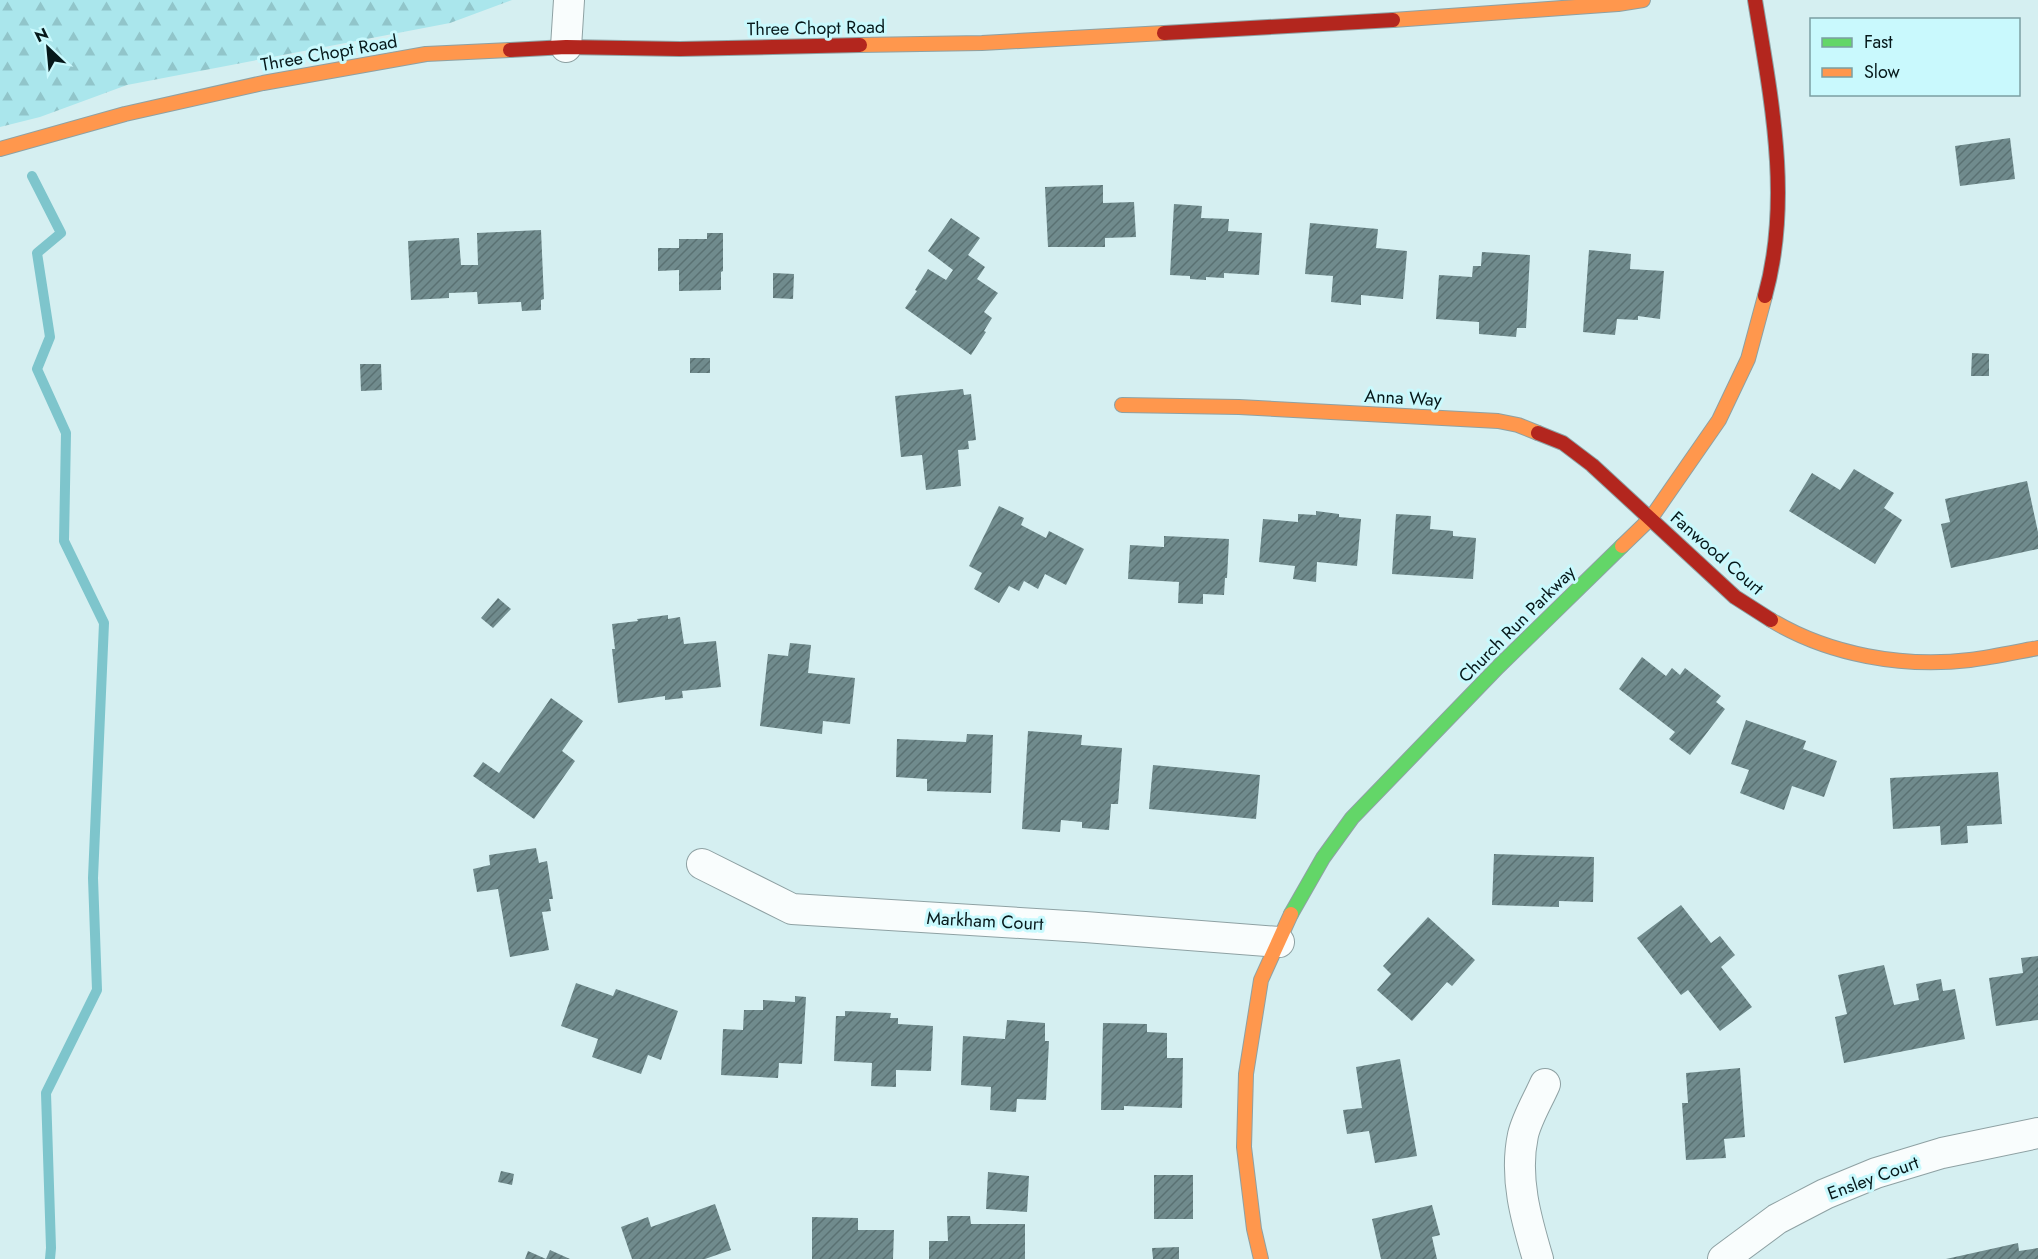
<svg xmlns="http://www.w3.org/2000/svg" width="2038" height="1259" viewBox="0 0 2038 1259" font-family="Jost,sans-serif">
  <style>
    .forest { fill: url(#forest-firs) }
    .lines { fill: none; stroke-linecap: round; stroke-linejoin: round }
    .stream { stroke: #7ec5cc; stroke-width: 10 }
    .building { fill: url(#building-hatch) }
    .street-casing { stroke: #8ea1a3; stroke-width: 32 }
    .fast-casing { stroke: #8ea1a3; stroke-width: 16 }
    .slow-casing { stroke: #8ea1a3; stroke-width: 16 }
    .jam-casing { stroke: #8ea1a3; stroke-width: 16 }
    .street { stroke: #f9fdfd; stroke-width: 30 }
    .fast { stroke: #63d668; stroke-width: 14 }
    .slow { stroke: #ff974d; stroke-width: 14 }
    .jam { stroke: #b3261e; stroke-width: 14 }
    .labels { text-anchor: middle; stroke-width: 6; stroke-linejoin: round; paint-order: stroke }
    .street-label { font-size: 18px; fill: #06181a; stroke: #c9f9fd }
  </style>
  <defs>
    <pattern id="forest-firs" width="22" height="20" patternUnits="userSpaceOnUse" patternTransform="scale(1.5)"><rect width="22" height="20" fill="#aae6ec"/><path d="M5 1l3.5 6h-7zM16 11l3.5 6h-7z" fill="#91c5ca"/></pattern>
    <pattern id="building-hatch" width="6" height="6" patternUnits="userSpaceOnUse" patternTransform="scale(1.5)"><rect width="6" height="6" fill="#708b8d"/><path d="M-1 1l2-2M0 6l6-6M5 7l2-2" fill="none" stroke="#5a7172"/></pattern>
  </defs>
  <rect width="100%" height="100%" fill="#d5eff1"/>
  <polygon class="forest" points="0,0 512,0 450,23 127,85 40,117 0,127"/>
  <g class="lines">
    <polyline class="stream" points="32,176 61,233 37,253 50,337 37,369 66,433 64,541 104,623 93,878 97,990 46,1093 51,1248 50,1259"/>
  </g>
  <g class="building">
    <polygon points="2010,138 2015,179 1960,186 1955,146"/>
    <polygon points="1103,185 1103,203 1134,202 1136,237 1105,238 1105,247 1048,247 1045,187"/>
    <polygon points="1174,204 1202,206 1201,218 1229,219 1228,231 1262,233 1259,275 1224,273 1224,278 1206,277 1206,280 1190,279 1190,276 1170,275"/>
    <polygon points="951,218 980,238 968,255 985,267 977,279 998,293 984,312 992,318 984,331 986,332 971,355 905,308 917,291 915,290 928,269 946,280 953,270 928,251"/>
    <polygon points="1310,223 1378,229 1376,248 1407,251 1403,299 1361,295 1361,305 1331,302 1333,276 1305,274"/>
    <polygon points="541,230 544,299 541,300 541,310 522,311 521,302 478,304 477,292 449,293 449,298 411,300 408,241 459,238 461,265 478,265 477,233"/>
    <polygon points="707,233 723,233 723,271 721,272 721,290 679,291 679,270 658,271 658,248 679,248 679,239 707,239"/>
    <polygon points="1589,250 1631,254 1630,269 1664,271 1660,319 1638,316 1638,320 1617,319 1615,335 1583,332"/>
    <polygon points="1482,252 1530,255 1526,328 1517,328 1516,337 1479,334 1479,322 1436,319 1439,275 1472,277 1473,266 1481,266"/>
    <polygon points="773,273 794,274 793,299 773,298"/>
    <polygon points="1972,353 1989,354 1989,376 1971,376"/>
    <rect x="690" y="358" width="20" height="15"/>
    <polygon points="360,364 381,364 382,390 361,391"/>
    <polygon points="963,389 964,395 971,394 976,440 968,441 969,449 958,450 961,486 926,490 922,455 901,457 895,396"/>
    <polygon points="1854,469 1894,493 1884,508 1902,520 1875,564 1789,511 1812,473 1840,490"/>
    <polygon points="2027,481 2038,532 2038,549 1951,568 1941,524 1950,522 1945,499"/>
    <polygon points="999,506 1024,518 1021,525 1046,538 1049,531 1084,549 1066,585 1045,574 1038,589 1024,581 1019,591 1009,586 999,603 974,589 982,573 969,566"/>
    <polygon points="1316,511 1339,514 1339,517 1361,519 1357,566 1317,562 1316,582 1293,579 1295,566 1259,562 1263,519 1298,522 1298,514 1316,515"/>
    <polygon points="1396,514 1431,516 1430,529 1453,531 1453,536 1476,538 1473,579 1392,574"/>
    <polygon points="1164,536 1229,539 1227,578 1225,578 1224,595 1203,594 1203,604 1178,603 1179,582 1128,579 1130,545 1164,547"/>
    <polygon points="498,598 511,609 493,628 481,618"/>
    <polygon points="668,615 668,619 680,617 684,644 716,641 721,687 682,691 683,698 665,700 665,696 618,703 612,649 615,649 612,624 638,621 637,619"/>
    <polygon points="790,643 811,645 808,673 855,678 850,724 823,721 822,734 760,726 768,654 788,656"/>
    <polygon points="1642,657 1666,676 1672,668 1680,675 1685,668 1721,696 1716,702 1725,709 1690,755 1669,739 1675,732 1619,689"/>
    <polygon points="551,698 583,721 562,751 575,761 534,819 473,776 483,762 499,773"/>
    <polygon points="1746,720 1806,741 1803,749 1837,761 1824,797 1792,786 1784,810 1740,793 1749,770 1731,764"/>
    <polygon points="1028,731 1082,735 1081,745 1122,748 1118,804 1111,804 1109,830 1082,828 1082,822 1061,820 1060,832 1022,829"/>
    <polygon points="967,734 993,735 991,793 927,791 927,779 896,777 897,739 966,742"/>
    <polygon points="1153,765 1260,775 1256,819 1149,809"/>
    <polygon points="1998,772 2002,824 1967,826 1968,843 1941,845 1940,826 1893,829 1890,778"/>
    <polygon points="536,848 539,863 547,861 553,899 549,899 551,911 542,912 549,950 510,957 498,889 477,892 473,869 490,865 489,855"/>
    <polygon points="1494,854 1594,857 1593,902 1559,901 1559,907 1492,905"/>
    <polygon points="1681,905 1711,943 1720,936 1735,955 1721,967 1752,1007 1720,1031 1688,990 1681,995 1637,938"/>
    <polygon points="1428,917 1475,960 1452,986 1447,982 1412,1021 1377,990 1391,974 1383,966"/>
    <polygon points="2038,956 2038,1020 1996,1026 1989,978 2023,973 2021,958"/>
    <polygon points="1884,965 1894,1005 1919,1000 1916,984 1941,979 1943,991 1955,989 1965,1039 1844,1063 1835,1017 1847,1014 1838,975"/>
    <polygon points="576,983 613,996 616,989 678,1011 661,1060 648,1055 641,1074 592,1057 598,1039 561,1026"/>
    <polygon points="795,996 806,997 802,1064 779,1063 778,1078 721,1075 723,1029 743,1030 744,1010 763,1010 763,1000 795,1002"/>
    <polygon points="845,1011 891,1013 890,1018 898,1018 898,1024 933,1026 931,1071 896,1070 896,1087 871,1086 872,1063 834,1061 836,1016 845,1016"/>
    <polygon points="1007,1020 1045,1023 1045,1041 1049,1041 1046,1100 1017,1099 1016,1112 990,1110 991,1087 961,1085 963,1036 1005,1039"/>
    <polygon points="1103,1023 1147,1024 1147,1032 1167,1033 1167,1058 1183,1058 1182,1108 1124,1106 1124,1110 1101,1110"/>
    <polygon points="1400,1059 1417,1156 1375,1163 1369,1131 1347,1134 1343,1110 1362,1108 1356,1067"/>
    <polygon points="1740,1068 1745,1137 1724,1139 1726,1158 1686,1160 1682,1103 1688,1103 1686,1073"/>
    <polygon points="501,1171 514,1174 512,1185 498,1182"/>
    <polygon points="988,1172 1029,1176 1027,1212 986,1209"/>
    <rect x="1154" y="1175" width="39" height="44"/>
    <polygon points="715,1204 731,1250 705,1259 632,1259 621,1227 648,1217 651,1227"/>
    <polygon points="1432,1205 1440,1235 1432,1237 1437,1259 1381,1259 1372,1219"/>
    <polygon points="947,1216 970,1216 971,1224 1025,1224 1025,1259 929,1259 929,1241 948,1241"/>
    <polygon points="812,1217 858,1218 858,1230 894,1230 893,1259 812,1259"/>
    <polygon points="2018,1243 2019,1251 2038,1248 2038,1259 1946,1259"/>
    <polygon points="1179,1247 1179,1259 1153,1259 1152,1248"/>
    <polygon points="550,1250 570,1259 525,1259 528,1251 546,1259"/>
  </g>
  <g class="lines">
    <defs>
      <g id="street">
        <polyline points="566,47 569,0"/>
        <polyline points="702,864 792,909 1085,927 1279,942"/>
        <path d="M1538 1259C1526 1219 1514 1177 1523 1135 1527 1118 1538 1100 1545 1084"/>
        <polyline points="1723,1259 1777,1219 1825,1194 1876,1173 1942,1153 2038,1133"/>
      </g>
      <polyline id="fast" points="1291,914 1323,858 1352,818 1498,667 1622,546"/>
      <g id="slow">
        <polyline points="1393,20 1618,4 1643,0"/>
        <polyline points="860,45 982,43 1164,33"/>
        <polyline points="0,149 125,114 263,83 426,54 510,50"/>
        <polyline points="1122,405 1239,407 1498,421 1518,425 1538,433"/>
        <polyline points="1622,546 1651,518 1719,420 1748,359 1765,296"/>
        <path d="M1771 620C1829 655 1903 668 1970 660 1993 657 2016 652 2038 648"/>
        <polyline points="1261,1259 1254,1229 1244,1147 1246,1074 1261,980 1291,914"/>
      </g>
      <g id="jam">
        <path d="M1755 0C1771 98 1792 199 1765 296"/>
        <polyline points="1164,33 1393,20"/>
        <polyline points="510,50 566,47 680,49 860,45"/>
        <polyline points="1538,433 1563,443 1592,465 1735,597 1771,620"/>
      </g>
    </defs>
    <use href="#street" class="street-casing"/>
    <use href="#fast" class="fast-casing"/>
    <use href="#slow" class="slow-casing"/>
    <use href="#jam" class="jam-casing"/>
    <use href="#street" class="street"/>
    <use href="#fast" class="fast"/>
    <use href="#slow" class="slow"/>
    <use href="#jam" class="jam"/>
  </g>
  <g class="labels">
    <g class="street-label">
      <text transform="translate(816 28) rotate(-1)" y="6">Three Chopt Road</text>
      <text transform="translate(329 53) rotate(-10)" y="6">Three Chopt Road</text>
      <text transform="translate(1403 398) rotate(3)" y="6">Anna Way</text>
      <text transform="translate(1717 553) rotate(41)" y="6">Fanwood Court</text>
      <text transform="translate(1517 624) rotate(-45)" y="6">Church Run Parkway</text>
      <text transform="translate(985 921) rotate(3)" y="6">Markham Court</text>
      <text transform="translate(1873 1178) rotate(-20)" y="6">Ensley Court</text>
    </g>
  </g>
  <rect x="1810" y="18" width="210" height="78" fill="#c9f9fd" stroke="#7b9fa2" stroke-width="1.5"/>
  <rect x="1822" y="38" width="30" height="9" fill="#63d668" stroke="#7b9fa2" stroke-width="1.5"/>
  <text x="1864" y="48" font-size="18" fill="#06181a">Fast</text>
  <rect x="1822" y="68" width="30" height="9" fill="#ff974d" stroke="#7b9fa2" stroke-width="1.5"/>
  <text x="1864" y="78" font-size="18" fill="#06181a">Slow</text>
  <g transform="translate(48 48) rotate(334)" stroke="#c9f9fd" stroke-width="4.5" paint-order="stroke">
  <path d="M0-4.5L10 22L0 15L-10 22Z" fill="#06181a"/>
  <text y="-9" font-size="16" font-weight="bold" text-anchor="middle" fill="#06181a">N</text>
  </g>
</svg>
